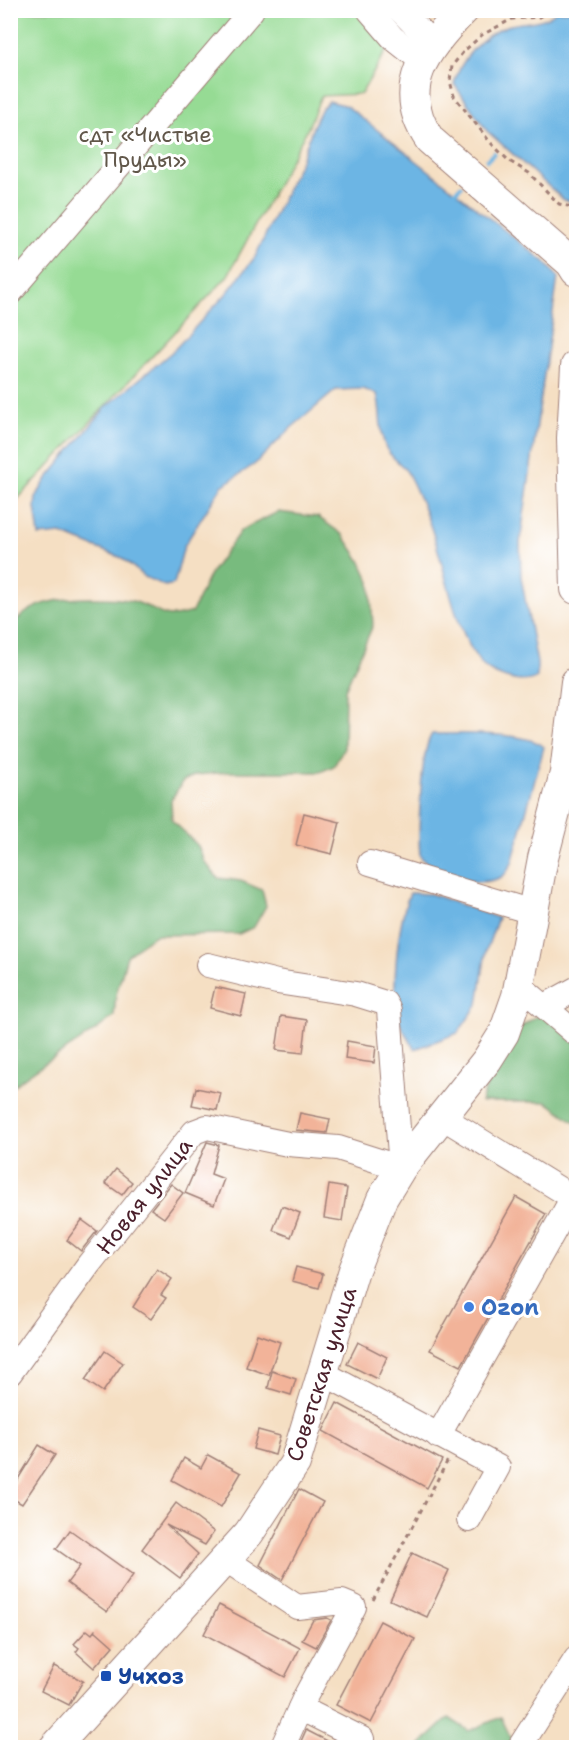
<svg xmlns="http://www.w3.org/2000/svg" width="587" height="1758" viewBox="0 0 587 1758" font-family="'Shantell Sans',sans-serif">
  <style>
    .green { fill: #96db94; stroke: #707d60; stroke-width: 1.5 }
    .forest { fill: #78bb7e; stroke: #616d54; stroke-width: 1.5 }
    .water { fill: #6cb5e4; stroke: #5b6a88; stroke-width: 1.5 }
    .lines { fill: none; stroke-linecap: round; stroke-linejoin: round }
    .stream { stroke: #6cb5e4; stroke-width: 4.5 }
    .building { fill: #f2b399 }
    .minor-casing { stroke: #a07f77; stroke-width: 26 }
    .major-casing { stroke: #a07f77; stroke-width: 32 }
    .path { stroke: #a07f77; stroke-width: 3; stroke-dasharray: 4.5 4.5; stroke-linecap: butt }
    .minor { stroke: #fff; stroke-width: 24 }
    .major { stroke: #fff; stroke-width: 30 }
    .shop-dot { fill: #3f7fe0; stroke: #fff; stroke-width: 2 }
    .transit-dot { fill: #1a4fb4; stroke: #fff; stroke-width: 2 }
    .labels { text-anchor: middle; stroke-width: 6; stroke-linejoin: round; paint-order: stroke }
    .park-label { font-size: 22px; fill: #61574a; stroke: #fff }
    .street-label { font-size: 22px; fill: #4a1f2b; stroke: #fff }
    .shop-label { font-size: 22px; font-weight: bold; fill: #366cbe; stroke: #fff; text-anchor: start }
    .transit-label { font-size: 22px; font-weight: bold; fill: #164399; stroke: #fff; text-anchor: start }
  </style>
  <rect width="100%" height="100%" fill="#fff"/>
  <filter id="ink" filterUnits="userSpaceOnUse"><feTurbulence type="fractalNoise" baseFrequency=".0167" numOctaves="2"/><feDisplacementMap in="SourceGraphic" scale="12" xChannelSelector="R" yChannelSelector="G"/><feConvolveMatrix kernelMatrix="1 2 1 2 8 2 1 2 1" color-interpolation-filters="sRGB"/></filter>
  <filter id="wash" filterUnits="userSpaceOnUse"><feTurbulence type="fractalNoise" baseFrequency=".008" numOctaves="4" result="noise"/><feDisplacementMap in="SourceGraphic" scale="24" xChannelSelector="R" yChannelSelector="G"/><feGaussianBlur stdDeviation="1.35" result="paint"/><feColorMatrix in="noise" values="0 0 0 0 0 0 0 0 0 0 0 0 0 0 0 0 0 1.4 0 .05"/><feComposite in="paint" operator="in"/></filter>
  <g filter="url(#wash)">
    <rect width="100%" height="100%" fill="#f5dfc3"/>
    <polygon class="green" points="11,11 358,11 389,46 361,94 321,96 308,128 227,277 11,506"/>
    <g class="forest">
      <path d="M278 512 318 517 343 535 360 560 370 582 373 625 345 690 344 748 334 766 320 772H229L196 775 183 781 171 800 172 820 198 846 204 861 218 878 241 881 262 890 266 906 254 927 239 934 155 935 142 944 127 956 116 995 114 1016C81 1044 43 1061 11 1088V627C31 600 63 598 94 598 108 598 123 598 136 602 163 611 160 622 192 612L210 574 241 530Z"/>
      <polygon points="545,1011 576,1031 576,1123 547,1102 481,1102 493,1067 517,1029"/>
      <polygon points="501,1717 515,1747 417,1748 449,1718 469,1731"/>
    </g>
    <g class="water">
      <path d="M556 11H576V202L564 200 487 131 454 84C461 58 481 36 507 26 525 20 542 25 556 11Z"/>
      <path d="M329 101 347 106 357 114 545 262 558 277 520 543 521 577 537 663V677C522 687 489 675 479 661 453 627 445 564 429 522 423 506 416 488 407 472 401 463 390 457 386 448 378 431 382 411 377 394L363 389 336 390 291 428 255 464 222 486 184 546 174 584 165 586 145 577 122 558 61 534 39 536 35 507 36 497 46 480 106 407 173 351 227 293 255 257 301 160 314 124 322 108Z"/>
      <path d="M432 734C456 734 528 731 544 747L512 863C508 870 505 877 497 879 474 887 434 876 420 856 418 834 420 750 432 734Z"/>
      <path d="M410 893 431 894 498 918 486 951 478 1004 458 1033 415 1049C410 1041 403 1031 399 1021 390 992 398 921 410 893Z"/>
    </g>
    <g class="lines">
      <g class="stream">
        <polyline points="487,160 494,153"/>
        <polyline points="454,193 461,186"/>
      </g>
    </g>
    <g id="blocks">
      <g class="building">
        <polygon points="304,813 340,822 332,854 296,845"/>
        <polygon points="215,987 246,994 241,1016 210,1008"/>
        <polygon points="281,1016 307,1020 303,1053 276,1050"/>
        <polygon points="347,1041 376,1046 374,1063 345,1059"/>
        <polygon points="196,1088 221,1093 217,1110 192,1105"/>
        <polygon points="300,1113 330,1119 327,1133 296,1130"/>
        <polygon points="207,1142 219,1145 211,1174 224,1179 214,1205 185,1193"/>
        <polygon points="116,1169 132,1182 122,1195 105,1183"/>
        <polygon points="171,1184 183,1193 164,1218 151,1209"/>
        <polygon points="329,1185 347,1188 342,1221 324,1218"/>
        <polygon points="516,1197 546,1214 461,1366 430,1350"/>
        <polygon points="282,1206 300,1213 291,1237 273,1230"/>
        <polygon points="82,1220 97,1231 81,1251 67,1240"/>
        <polygon points="296,1267 323,1274 319,1288 292,1281"/>
        <polygon points="157,1269 172,1279 161,1295 166,1298 151,1319 133,1307"/>
        <polygon points="257,1334 280,1342 269,1375 246,1367"/>
        <polygon points="358,1342 387,1357 377,1379 347,1364"/>
        <polygon points="105,1351 123,1363 103,1392 85,1380"/>
        <polygon points="272,1371 296,1379 291,1395 268,1388"/>
        <polygon points="337,1403 442,1460 427,1488 323,1431"/>
        <polygon points="258,1430 280,1436 275,1455 253,1449"/>
        <polygon points="39,1445 55,1455 22,1504 10,1497 10,1492"/>
        <polygon points="208,1455 241,1473 221,1507 172,1480 184,1458 201,1468"/>
        <polygon points="299,1489 323,1502 282,1580 260,1565"/>
        <polygon points="176,1503 214,1532 205,1545 166,1525 198,1554 180,1578 142,1549"/>
        <polygon points="70,1530 133,1575 107,1612 67,1583 80,1566 56,1549"/>
        <polygon points="412,1553 449,1570 427,1617 390,1600"/>
        <polygon points="219,1605 300,1648 285,1677 204,1634"/>
        <polygon points="327,1618 331,1620 316,1647 302,1640 313,1620"/>
        <polygon points="380,1621 415,1639 371,1723 336,1705"/>
        <polygon points="87,1630 92,1634 95,1630 113,1646 94,1668 76,1652 79,1648 74,1644"/>
        <polygon points="54,1666 83,1681 69,1705 41,1691"/>
        <polygon points="306,1730 341,1748 298,1748"/>
      </g>
    </g>
  </g>
  <g filter="url(#ink)">
    <use href="#blocks" fill-opacity="0" stroke="#a07f77" stroke-width="1.5"/>
    <g class="lines">
      <defs>
        <g id="minor">
          <polyline points="369,10 393,38 422,61"/>
          <polyline points="400,10 433,44"/>
          <polyline points="10,293 252,10"/>
          <polyline points="370,863 532,912"/>
          <polyline points="519,985 576,1034"/>
          <polyline points="545,1006 576,989"/>
          <polyline points="442,1117 572,1197"/>
          <polyline points="10,1373 89,1264 194,1132 207,1127 288,1144 338,1148 401,1168 389,1010 385,1003 356,994 277,982 208,965"/>
          <polyline points="323,1373 498,1467 469,1520"/>
          <polyline points="438,1436 576,1192"/>
          <polyline points="225,1559 297,1607 342,1602 354,1607 305,1697 283,1746"/>
          <polyline points="300,1708 362,1739"/>
          <polyline points="519,1748 576,1659"/>
        </g>
        <g id="major">
          <path d="M464 10C426 48 394 88 430 140L571 263 576 271"/>
          <polyline points="576,366 572,438 576,589"/>
          <polyline points="54,1748 249,1533 295,1463 354,1270 382,1199 401,1168 487,1060 504,1033 517,996 543,858 565,773 576,682"/>
        </g>
      </defs>
      <use href="#minor" class="minor-casing"/>
      <use href="#major" class="major-casing"/>
      <g class="path">
        <polyline points="549,10 539,17 512,19 482,35 464,51 452,66 450,81 454,96 490,142 509,161 529,173 559,204 576,208"/>
        <polyline points="373,1600 448,1460"/>
      </g>
      <use href="#minor" class="minor"/>
      <use href="#major" class="major"/>
    </g>
  </g>
  <circle class="shop-dot" cx="469" cy="1307" r="6"/>
  <rect class="transit-dot" x="100" y="1670" width="12" height="12" rx="3"/>
  <g class="labels">
    <g class="park-label">
      <text x="145" y="142">сдт «Чистые<tspan x="145" dy="25">Пруды»</tspan></text>
    </g>
    <g class="street-label">
      <text transform="translate(144 1196) rotate(-52)" y="8">Новая улица</text>
      <text transform="translate(321 1374) rotate(-72)" y="8">Советская улица</text>
    </g>
    <g class="shop-label">
      <text x="481" y="1315">Ozon</text>
    </g>
    <g class="transit-label">
      <text x="118" y="1684">Учхоз</text>
    </g>
  </g>
  <rect width="587" height="1758" fill="none" stroke="#fff" stroke-width="36"/>
</svg>
